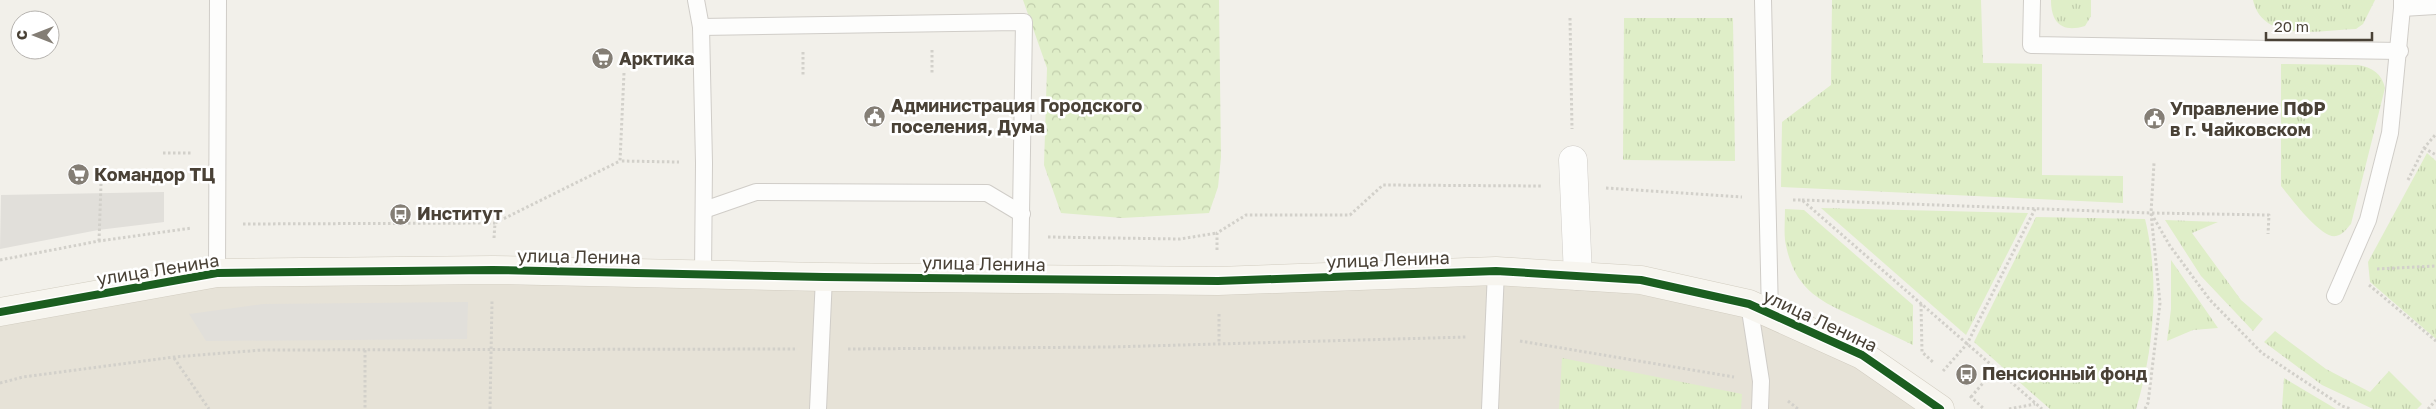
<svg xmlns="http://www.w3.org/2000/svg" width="2436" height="409" viewBox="0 0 2436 409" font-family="'Golos Text',sans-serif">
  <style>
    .residential { fill: #e6e2d7 }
    .grass { fill: url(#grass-tufts) }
    .forest { fill: url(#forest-crowns) }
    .parking { fill: #e1dfda }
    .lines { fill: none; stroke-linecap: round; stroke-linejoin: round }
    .lane-casing { stroke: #d0cdc8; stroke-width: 18 }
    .street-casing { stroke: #d0cdc8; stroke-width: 29 }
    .secondary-casing { stroke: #d2cdc1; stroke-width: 29 }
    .path { stroke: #d2d0ca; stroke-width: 3; stroke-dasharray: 2.5 2.5; stroke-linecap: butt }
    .lane { stroke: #fdfdfc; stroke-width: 16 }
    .street { stroke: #fdfdfc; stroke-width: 28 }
    .secondary { stroke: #f7f5ef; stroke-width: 28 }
    .cycleway-casing { stroke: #fff; stroke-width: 11 }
    .cycleway { stroke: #1b5e20; stroke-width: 8 }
    .labels { text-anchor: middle; stroke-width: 5; stroke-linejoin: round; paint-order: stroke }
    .poi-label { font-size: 18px; font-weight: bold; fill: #494136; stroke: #fff; text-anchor: start }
    .street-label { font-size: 18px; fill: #494136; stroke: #fff }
  </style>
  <defs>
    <pattern id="grass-tufts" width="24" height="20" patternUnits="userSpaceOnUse" patternTransform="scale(1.25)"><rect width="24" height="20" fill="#dfeec8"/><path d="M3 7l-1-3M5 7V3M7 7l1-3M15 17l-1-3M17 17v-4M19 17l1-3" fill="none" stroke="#c1cdac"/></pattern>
    <pattern id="forest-crowns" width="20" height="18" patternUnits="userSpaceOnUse" patternTransform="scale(1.25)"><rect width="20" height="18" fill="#dfeec8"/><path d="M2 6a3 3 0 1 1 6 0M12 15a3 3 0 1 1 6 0" fill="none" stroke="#c1cdac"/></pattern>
  </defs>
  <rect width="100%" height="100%" fill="#f2f0ea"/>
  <polygon class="residential" points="1496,271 1749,304 1940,409 0,409 0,312 217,273"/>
  <g class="grass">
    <polygon points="1832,0 1981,0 1983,63 2042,64 2042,175 2123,176 2123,203 1781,187 1782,122 1831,85"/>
    <path d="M2051 0H2091V16L2085 26C2062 33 2051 23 2051 0Z"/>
    <path d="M2253 0H2375L2363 24 2356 29C2322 30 2263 44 2253 0Z"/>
    <polygon points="1624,18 1733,18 1735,161 1623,160"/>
    <path d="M2281 64 2358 65C2372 67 2382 74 2385 88L2351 224C2347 228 2343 235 2336 236 2321 239 2291 198 2281 186Z"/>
    <polygon points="2427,153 2436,161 2436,339 2370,282 2368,262"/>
    <polygon points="1821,208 2028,213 1966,335"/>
    <path d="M1785 209 1804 210 1913 305V345C1894 336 1875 327 1857 318 1817 300 1793 288 1785 240 1784 230 1785 219 1785 209Z"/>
    <path d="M2036 217 2145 219C2160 280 2154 350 2136 409H2050L1974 342Z"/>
    <polygon points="2165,220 2218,222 2192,233 2241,300 2263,319 2253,331 2201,276"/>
    <polygon points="2171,260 2218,328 2193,330 2167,341 2171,309"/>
    <polygon points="2275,331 2326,369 2370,392 2389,371 2422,404 2417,409 2373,409 2322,385 2264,342"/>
    <polygon points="1562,358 1742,394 1741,409 1559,409"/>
    <polygon points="2284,378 2336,409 2282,409"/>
  </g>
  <polygon class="forest" points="1023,0 1219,0 1221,157 1218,187 1209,213 1122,218 1061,213 1044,165 1047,68"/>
  <g class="parking">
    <polygon points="164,192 164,222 98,230 0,249 1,195"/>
    <polygon points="468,302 467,339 206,341 189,314 263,304"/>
  </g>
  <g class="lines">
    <defs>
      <g id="lane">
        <polyline points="696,0 701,27 704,163 703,275"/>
        <polyline points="1763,0 1770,315"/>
        <polyline points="2032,0 2031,45 2400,51"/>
        <polyline points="2402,0 2402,8 2436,6"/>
        <polyline points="701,27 1024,22 1020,279"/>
        <polyline points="704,210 756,192 987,193 1022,214"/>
        <polyline points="217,273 218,0"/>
        <polyline points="2335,296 2368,220 2390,133 2402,8"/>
        <polyline points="1749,304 1761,381 1760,409"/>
        <polyline points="818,409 824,277"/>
        <polyline points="1490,409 1496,271"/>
      </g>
      <polyline id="street" points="1573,160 1578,276"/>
      <polyline id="secondary" points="0,312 217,273 493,270 824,277 1218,281 1496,271 1641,280 1749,304 1862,355 1940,409"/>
    </defs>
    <use href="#lane" class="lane-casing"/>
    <use href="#street" class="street-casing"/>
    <use href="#secondary" class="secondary-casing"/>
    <g class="path">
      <polyline points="1570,18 1572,129"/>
      <polyline points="932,50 932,74"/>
      <polyline points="803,52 803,76"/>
      <polyline points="624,73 620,161 679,162"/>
      <polyline points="2424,148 2436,155"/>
      <polyline points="163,153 192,153"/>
      <polyline points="2408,180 2424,148 2436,134"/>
      <polyline points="1606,188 1742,197"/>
      <polyline points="1793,200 1802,200 2042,409"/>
      <polyline points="1802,200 2151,213 2170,246 2210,300 2262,353 2342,406 2351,409"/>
      <polyline points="2152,213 2269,215 2268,234"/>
      <polyline points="243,224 495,223"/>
      <polyline points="1048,237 1180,239 1217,233"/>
      <polyline points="494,238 495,223 620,161"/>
      <polyline points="99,241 101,184"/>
      <polyline points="1217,250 1217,233 1246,215 1350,215 1383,185 1542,186"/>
      <polyline points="0,260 99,241 192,228"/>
      <polyline points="2377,269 2436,266"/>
      <polyline points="2369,285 2436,341"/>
      <polyline points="1921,304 1922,352 1934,363"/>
      <polyline points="1219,314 1219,344"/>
      <polyline points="1520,341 1734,377"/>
      <polyline points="848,349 1110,347 1467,337"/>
      <polyline points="365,350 365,409"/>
      <polyline points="174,358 209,409"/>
      <polyline points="1943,371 1967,344 2035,209"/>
      <polyline points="0,383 23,377 174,357 262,350 795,349"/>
      <polyline points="1970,396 1984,409"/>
      <polyline points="1971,397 1995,369"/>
      <polyline points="1788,401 1798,409"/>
      <polyline points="490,409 492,301"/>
      <polyline points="2009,409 2035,404"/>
      <polyline points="2145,409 2148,403 2160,303 2151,213 2154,163"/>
      <polyline points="2428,409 2436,400"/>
    </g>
    <use href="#lane" class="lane"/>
    <use href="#street" class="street"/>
    <use href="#secondary" class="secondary"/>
    <defs>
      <polyline id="cycleway" points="0,312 217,273 493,270 824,277 1218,281 1496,271 1641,280 1749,304 1862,355 1940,409"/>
    </defs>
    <use href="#cycleway" class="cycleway-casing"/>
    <use href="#cycleway" class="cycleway"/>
  </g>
  <defs>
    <symbol id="supermarket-disc" viewBox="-11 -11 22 22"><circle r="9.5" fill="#847e75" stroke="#fff"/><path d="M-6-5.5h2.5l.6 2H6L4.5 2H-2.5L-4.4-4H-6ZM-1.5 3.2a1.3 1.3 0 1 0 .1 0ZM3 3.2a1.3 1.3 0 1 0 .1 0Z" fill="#fff"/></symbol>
    <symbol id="civic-disc" viewBox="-11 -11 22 22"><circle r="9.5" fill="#847e75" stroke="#fff"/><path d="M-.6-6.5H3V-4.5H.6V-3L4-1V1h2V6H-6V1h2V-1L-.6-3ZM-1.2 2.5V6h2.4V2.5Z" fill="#fff"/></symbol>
    <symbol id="bus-disc" viewBox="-11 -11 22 22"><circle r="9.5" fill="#847e75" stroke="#fff"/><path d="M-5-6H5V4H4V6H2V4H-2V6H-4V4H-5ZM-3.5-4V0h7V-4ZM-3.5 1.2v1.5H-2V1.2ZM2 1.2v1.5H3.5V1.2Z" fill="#fff"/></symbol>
  </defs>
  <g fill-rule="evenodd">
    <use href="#supermarket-disc" x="590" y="46" width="25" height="25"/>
    <use href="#civic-disc" x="862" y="104" width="25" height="25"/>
    <use href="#civic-disc" x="2142" y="106" width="25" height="25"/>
    <use href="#supermarket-disc" x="66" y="162" width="25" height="25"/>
    <use href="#bus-disc" x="388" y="202" width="25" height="25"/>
    <use href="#bus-disc" x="1954" y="362" width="25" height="25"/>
  </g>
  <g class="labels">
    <g class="poi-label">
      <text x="619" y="65">Арктика</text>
      <text x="891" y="112">Администрация Городского<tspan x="891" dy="21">поселения, Дума</tspan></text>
      <text x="2170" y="115">Управление ПФР<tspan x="2170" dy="21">в г. Чайковском</tspan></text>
      <text x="94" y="181">Командор ТЦ</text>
      <text x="417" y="220">Институт</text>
      <text x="1982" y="380">Пенсионный фонд</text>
    </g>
    <g class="street-label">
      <text transform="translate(579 257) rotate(1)" y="6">улица Ленина</text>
      <text transform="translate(1388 260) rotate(-2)" y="6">улица Ленина</text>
      <text transform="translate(984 264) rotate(1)" y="6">улица Ленина</text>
      <text transform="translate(158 270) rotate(-9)" y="6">улица Ленина</text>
      <text transform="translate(1820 321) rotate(25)" y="6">улица Ленина</text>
    </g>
  </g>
  <g transform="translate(35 35) rotate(270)"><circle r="24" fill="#ffffff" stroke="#b6b3af"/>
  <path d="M0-4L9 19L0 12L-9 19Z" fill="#847e75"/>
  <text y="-8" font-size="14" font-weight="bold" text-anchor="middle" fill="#494136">С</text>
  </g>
  <path d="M2266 32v8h106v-8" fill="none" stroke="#494136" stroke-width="2.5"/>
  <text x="2274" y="32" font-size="15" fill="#494136" stroke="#ffffff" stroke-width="4" paint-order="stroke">20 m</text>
</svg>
